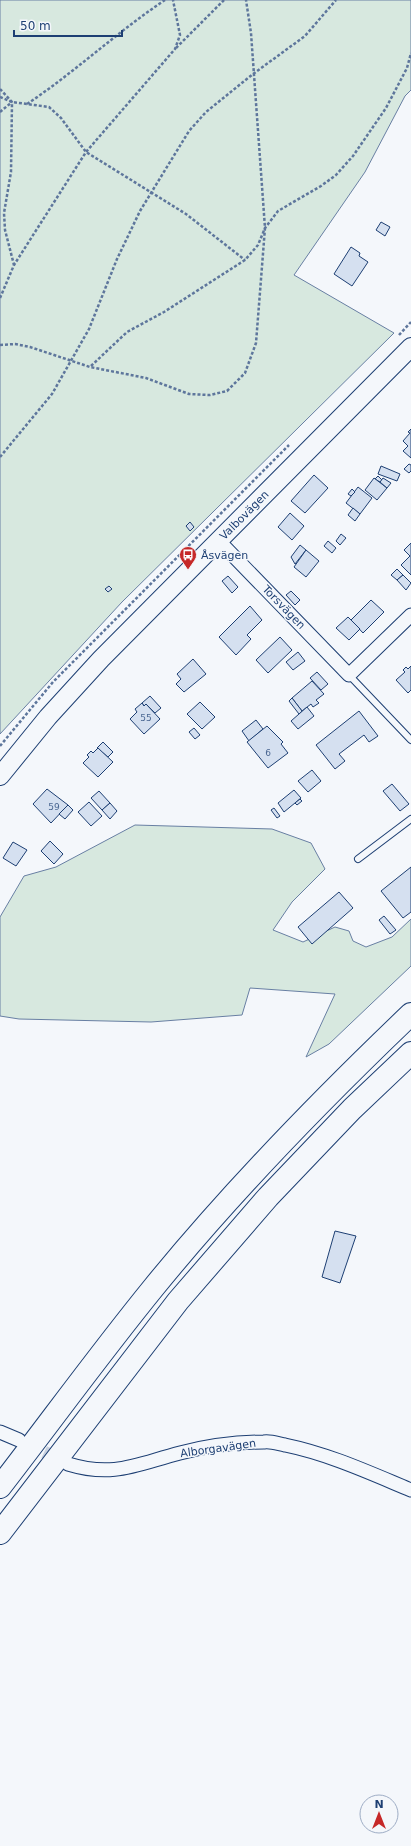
<svg xmlns="http://www.w3.org/2000/svg" width="411" height="1846" viewBox="0 0 411 1846" font-family="'DejaVu Sans',sans-serif">
  <style>
    .green { fill: #d7e8df; stroke: #687fa3 }
    .building { fill: #d5e0f0; stroke: #1d3f73 }
    .lines { fill: none; stroke-linecap: round; stroke-linejoin: round }
    .street-tunnel { stroke: #c9d2e0; stroke-width: 13; stroke-dasharray: 13 6; stroke-linecap: butt }
    .lane-casing { stroke: #1d3f73; stroke-width: 8 }
    .street-casing { stroke: #1d3f73; stroke-width: 15 }
    .secondary-casing { stroke: #1d3f73; stroke-width: 20 }
    .highway-casing { stroke: #1d3f73; stroke-width: 24 }
    .path { stroke: #5e769c; stroke-width: 2.5; stroke-dasharray: 3 2; stroke-linecap: butt }
    .lane { stroke: #f4f7fb; stroke-width: 6 }
    .street { stroke: #f4f7fb; stroke-width: 13 }
    .secondary { stroke: #f4f7fb; stroke-width: 18 }
    .highway { stroke: #f4f7fb; stroke-width: 22 }
    .labels { text-anchor: middle; stroke-width: 3; stroke-linejoin: round; paint-order: stroke }
    .number-label { font-size: 9px; fill: #4b6792 }
    .street-label { font-size: 11px; fill: #1d3f73; stroke: #f4f7fb }
    .poi-label { font-size: 11px; fill: #1d3f73; stroke: #f4f7fb; text-anchor: start }
  </style>
  <rect width="100%" height="100%" fill="#f4f7fb"/>
  <g class="green">
    <polygon points="0,0 411,0 411,90 405,96 365,172 294,275 394,333 122,602 0,734"/>
    <polygon points="135,825 272,829 311,843 325,869 292,902 273,930 303,942 335,927 349,931 353,941 366,947 392,937 411,919 411,966 329,1044 306,1057 335,994 250,988 242,1015 151,1022 19,1019 0,1016 0,917 24,876 56,867"/>
  </g>
  <g class="building">
    <polygon points="381,222 390,227 385,236 376,230"/>
    <polygon points="351,247 360,253 359,256 368,262 352,286 334,274"/>
    <polygon points="411,429 411,458 403,451 408,446 403,441 410,433 408,432"/>
    <polygon points="409,464 411,465 411,471 409,473 404,469"/>
    <polygon points="381,466 400,474 397,481 378,474"/>
    <polygon points="314,475 328,488 305,513 291,501"/>
    <polygon points="378,476 382,480 380,482 375,479"/>
    <polygon points="374,478 387,488 377,500 365,490"/>
    <polygon points="383,478 391,483 387,488 380,482"/>
    <polygon points="358,487 372,498 360,514 346,503"/>
    <polygon points="352,489 355,492 351,496 348,494"/>
    <polygon points="353,508 360,514 355,521 348,515"/>
    <polygon points="290,513 304,526 292,540 278,527"/>
    <polygon points="190,522 194,527 190,531 186,526"/>
    <polygon points="341,534 346,538 340,545 336,541"/>
    <polygon points="328,541 336,548 332,553 324,546"/>
    <polygon points="411,543 411,575 401,565 410,556 404,550"/>
    <polygon points="300,545 306,550 295,564 291,557"/>
    <polygon points="306,550 319,561 306,577 294,567"/>
    <polygon points="397,569 403,575 397,580 391,575"/>
    <polygon points="403,575 411,583 406,590 397,580"/>
    <polygon points="228,576 238,587 232,593 222,581"/>
    <polygon points="109,586 112,589 108,592 105,589"/>
    <polygon points="291,591 300,600 295,605 286,595"/>
    <polygon points="371,600 384,612 363,633 351,620"/>
    <polygon points="250,606 262,620 247,635 251,639 236,655 219,637"/>
    <polygon points="348,617 360,629 349,640 336,628"/>
    <polygon points="280,637 292,650 268,673 256,660"/>
    <polygon points="298,652 305,661 293,670 286,662"/>
    <polygon points="193,659 206,674 184,692 176,684 181,679 177,674"/>
    <polygon points="411,666 411,690 408,693 396,680 405,672 403,670 406,667 408,669"/>
    <polygon points="317,672 328,684 321,690 310,678"/>
    <polygon points="312,681 324,694 316,700 319,703 313,707 311,704 302,711 292,698"/>
    <polygon points="150,696 161,708 155,713 146,704 144,706 142,703"/>
    <polygon points="292,698 302,711 299,714 289,701"/>
    <polygon points="200,702 215,717 202,729 187,714"/>
    <polygon points="142,703 144,706 146,704 160,719 144,734 130,719 137,712 135,709"/>
    <polygon points="307,707 314,716 298,729 291,721"/>
    <polygon points="359,711 378,736 369,742 364,735 339,754 345,761 335,769 316,745"/>
    <polygon points="256,720 263,729 249,741 242,731"/>
    <polygon points="267,726 283,742 281,744 288,753 268,768 247,742"/>
    <polygon points="194,728 200,735 195,739 189,732"/>
    <polygon points="103,742 113,752 108,757 97,748"/>
    <polygon points="98,748 113,762 98,777 83,763 89,757 87,755 91,751 93,753"/>
    <polygon points="312,770 321,781 308,792 298,781"/>
    <polygon points="392,784 409,804 400,811 383,791"/>
    <polygon points="47,789 68,805 51,823 33,804"/>
    <polygon points="294,790 301,798 284,812 278,803"/>
    <polygon points="99,791 110,803 102,810 91,798"/>
    <polygon points="300,799 302,801 297,805 295,803"/>
    <polygon points="89,802 102,816 91,826 78,812"/>
    <polygon points="110,803 117,811 110,819 102,810"/>
    <polygon points="68,805 73,810 65,819 59,814"/>
    <polygon points="274,808 280,816 277,818 271,810"/>
    <polygon points="50,841 63,854 54,864 41,851"/>
    <polygon points="13,842 27,850 16,866 3,858"/>
    <polygon points="411,867 411,912 403,918 381,891"/>
    <polygon points="339,892 353,908 312,944 298,927"/>
    <polygon points="384,916 396,930 390,934 379,920"/>
    <polygon points="335,1231 356,1236 340,1283 322,1277"/>
  </g>
  <g class="lines">
    <polyline class="street-tunnel" points="27,1444 63,1461"/>
    <defs>
      <g id="lane">
        <polyline points="349,675 411,740"/>
        <polyline points="358,859 411,819"/>
      </g>
      <g id="street">
        <polyline points="218,540 349,675 411,615"/>
        <polyline points="0,1432 19,1440"/>
        <path d="M68 1464C114 1478 137 1464 180 1453 207 1446 237 1442 264 1442 271 1441 279 1444 285 1445 329 1454 370 1473 411 1490"/>
      </g>
      <polyline id="secondary" points="0,776 48,717 101,659 411,347"/>
      <g id="highway">
        <path d="M0 1487C51 1421 101 1352 154 1287 233 1190 321 1100 411 1014"/>
        <polyline points="0,1533 178,1301 268,1197 352,1109 411,1053"/>
      </g>
    </defs>
    <use href="#lane" class="lane-casing"/>
    <use href="#street" class="street-casing"/>
    <use href="#secondary" class="secondary-casing"/>
    <use href="#highway" class="highway-casing"/>
    <g class="path">
      <polyline points="176,48 224,0"/>
      <polyline points="0,89 12,102 11,172 4,213 5,230 14,265"/>
      <polyline points="0,97 12,102 49,107 61,118 86,152 186,214 245,260"/>
      <path d="M27 104C75 72 117 32 165 0"/>
      <polyline points="0,112 12,102"/>
      <polyline points="0,298 14,265 86,152 175,49 180,35 173,0"/>
      <polyline points="399,335 411,322"/>
      <polyline points="0,345 15,344 30,347 90,367 146,378 189,394 210,395 227,391 245,373 256,343 265,228 251,33 246,0"/>
      <polyline points="91,366 127,332 164,312 245,260 258,245 265,228 278,211 321,186 336,175 353,156 386,108 407,68 411,53"/>
      <polyline points="0,457 52,394 89,329 117,259 140,211 189,131 206,112 253,74 305,36 336,0"/>
      <polyline points="0,746 53,682 289,445"/>
    </g>
    <use href="#lane" class="lane"/>
    <use href="#street" class="street"/>
    <use href="#secondary" class="secondary"/>
    <use href="#highway" class="highway"/>
  </g>
  <defs>
    <symbol id="bus-pin" viewBox="-11 -11 22 30"><path d="M0 17L-7.5 6A9.5 9.5 0 1 1 7.5 6Z" fill="#c62828" stroke="#f4f7fb"/><path d="M-5-6H5V4H4V6H2V4H-2V6H-4V4H-5ZM-3.5-4V0h7V-4ZM-3.5 1.2v1.5H-2V1.2ZM2 1.2v1.5H3.5V1.2Z" fill="#fff"/></symbol>
  </defs>
  <g fill-rule="evenodd">
    <use href="#bus-pin" x="178" y="545" width="20" height="27"/>
  </g>
  <g class="labels">
    <g class="number-label">
      <text x="146" y="721">55</text>
      <text x="268" y="756">6</text>
      <text x="54" y="810">59</text>
    </g>
    <g class="street-label">
      <text transform="translate(244 515) rotate(-45)" y="4">Valbovägen</text>
      <text transform="translate(284 607) rotate(46)" y="4">Torsvägen</text>
      <text transform="translate(218 1448) rotate(-8)" y="4">Alborgavägen</text>
    </g>
    <g class="poi-label">
      <text x="201" y="559">Åsvägen</text>
    </g>
  </g>
  <g transform="translate(379 1814)"><circle r="19" fill="#f4f7fb" stroke="#9eadc5"/>
  <path d="M0-3L7 15L0 10L-7 15Z" fill="#c62828"/>
  <text y="-6" font-size="11" font-weight="bold" text-anchor="middle" fill="#1d3f73">N</text>
  </g>
  <path d="M14 30v6h108v-6" fill="none" stroke="#1d3f73" stroke-width="2"/>
  <text x="20" y="30" font-size="12" fill="#1d3f73" stroke="#f4f7fb" stroke-width="3" paint-order="stroke">50 m</text>
</svg>
